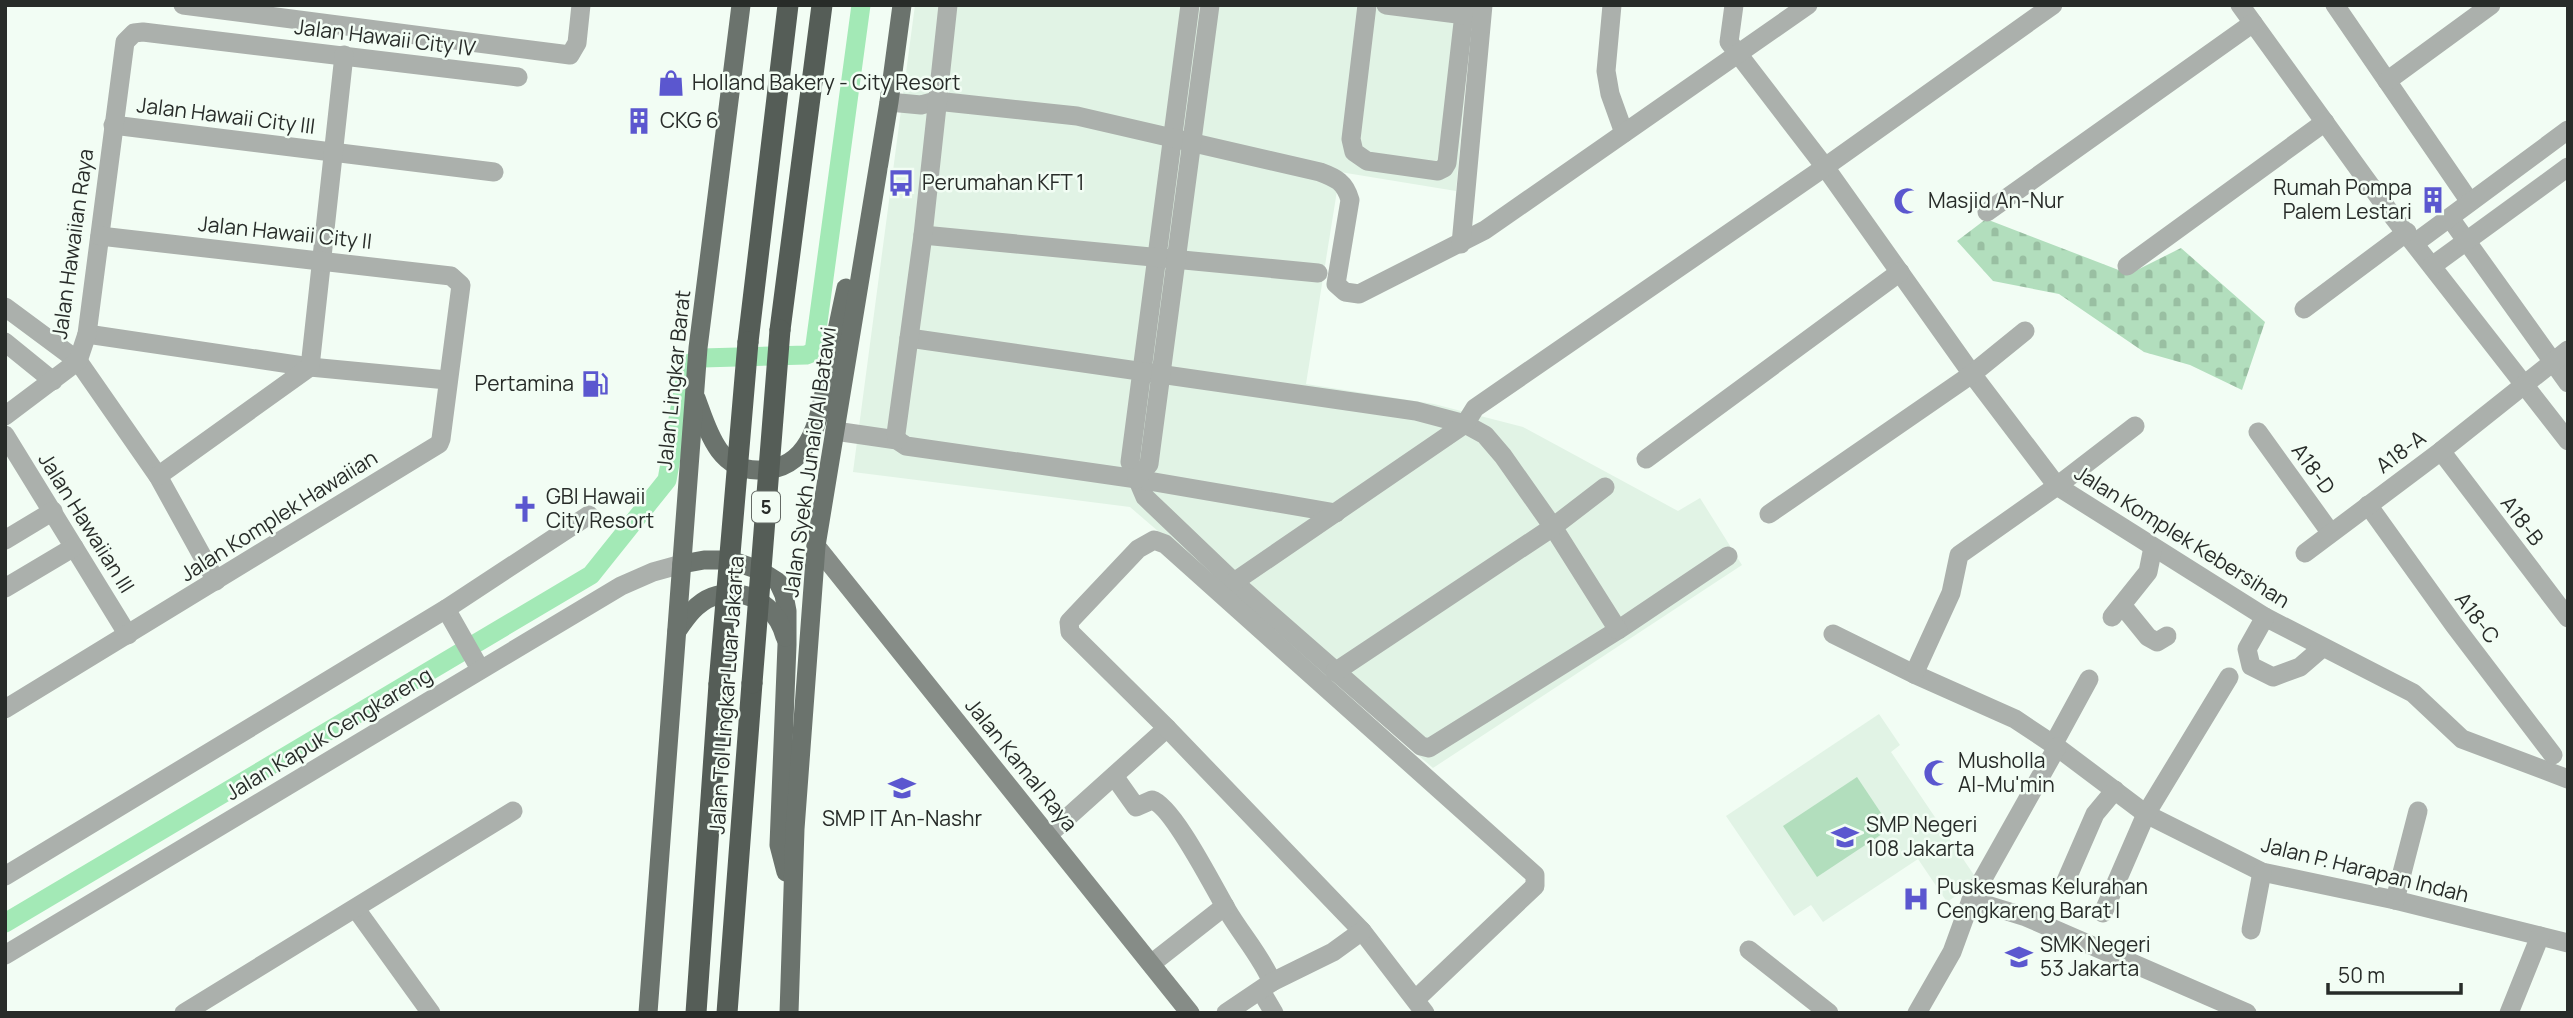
<svg xmlns="http://www.w3.org/2000/svg" width="2573" height="1018" viewBox="0 0 2573 1018" font-family="Manrope,sans-serif">
  <style>
    .built { fill: #e1f3e5 }
    .cemetery { fill: url(#cemetery-stones) }
    .pitch { fill: #b2debd }
    .lines { fill: none; stroke-linecap: round; stroke-linejoin: round }
    .canal { stroke: #a3e9b6; stroke-width: 19 }
    .minor { stroke: #abb0ac; stroke-width: 19 }
    .tertiary { stroke: #abb0ac; stroke-width: 19 }
    .secondary { stroke: #868c87; stroke-width: 19 }
    .primary { stroke: #6b736d; stroke-width: 19 }
    .motorway { stroke: #555d57; stroke-width: 21 }
    .motorway-bridge { stroke: #555d57; stroke-width: 21 }
    .labels { text-anchor: middle; stroke-width: 5; stroke-linejoin: round; paint-order: stroke }
    .shield { fill: #f2fdf4; stroke: #656b66; stroke-width: 2 }
    .shield-label { font-size: 19px; font-weight: bold; fill: #282c29 }
    .street-label { font-size: 21px; fill: #282c29; stroke: #f2fdf4 }
    .poi-label { font-size: 21px; fill: #282c29; stroke: #f2fdf4; text-anchor: start }
  </style>
  <defs>
    <pattern id="cemetery-stones" width="16" height="16" patternUnits="userSpaceOnUse" patternTransform="scale(1.75)"><rect width="16" height="16" fill="#b2debd"/><path d="M2 7V4a2 2 0 0 1 4 0v3zM10 15v-3a2 2 0 0 1 4 0v3z" fill="#99bfa2"/></pattern>
  </defs>
  <rect width="100%" height="100%" fill="#f2fdf4"/>
  <g class="built">
    <polygon points="915,5 1473,5 1456,191 1340,172 1306,384 1434,404 1523,427 1678,511 1700,498 1742,565 1433,768 1130,507 853,472"/>
    <polygon points="1879,714 1900,745 1891,752 1978,881 1947,902 1918,859 1823,922 1811,905 1794,916 1726,816"/>
  </g>
  <polygon class="cemetery" points="1986,219 2129,274 2181,248 2265,322 2242,390 2190,365 2144,352 2059,294 1993,281 1957,241"/>
  <polygon class="pitch" points="1857,777 1891,828 1817,877 1783,826"/>
  <g class="lines">
    <polyline class="canal" points="5,923 591,575 667,480 688,364 702,358 806,355 814,352 861,5"/>
    <g class="minor">
      <polyline points="183,5 570,55 577,43 581,5"/>
      <polyline points="1190,5 1130,462 1145,497 1234,582 1421,746 1429,748 1618,630 1728,556"/>
      <polyline points="1367,5 1351,139 1354,152 1367,161 1438,171 1444,168 1447,163 1465,5"/>
      <polyline points="1386,5 1465,15"/>
      <polyline points="1612,5 1606,71 1610,94 1624,133"/>
      <polyline points="1734,5 1729,42 1825,167 1972,374 2057,486 2265,617 2413,693 2462,739 2568,779"/>
      <polyline points="2240,5 2394,218 2568,441"/>
      <polyline points="2335,5 2470,202"/>
      <polyline points="2387,81 2491,5"/>
      <path d="M889 102 921 105 936 101 1077 116 1320 172C1336 178 1345 182 1350 200L1336 284 1345 292 1359 294 1485 230 1808 5"/>
      <polyline points="113,125 494,172"/>
      <polyline points="1987,212 2253,23"/>
      <polyline points="2450,218 2568,383"/>
      <polyline points="923,235 1318,273"/>
      <polyline points="2415,243 2568,130"/>
      <polyline points="1461,244 1483,5"/>
      <polyline points="2127,266 2325,122"/>
      <polyline points="2432,266 2568,167"/>
      <polyline points="5,307 78,361 158,476 216,581"/>
      <polyline points="2304,309 2407,232"/>
      <polyline points="87,334 310,367 447,380"/>
      <polyline points="909,338 1416,411 1465,424 1485,435 1503,456 1553,527 1618,630"/>
      <polyline points="5,342 53,381"/>
      <polyline points="5,416 78,361 87,334 125,42 134,33 143,32 518,77"/>
      <polyline points="835,431 897,440 906,446 1137,479 1336,513"/>
      <polyline points="2258,432 2330,532"/>
      <polyline points="5,435 128,635"/>
      <polyline points="897,440 896,434 923,235 948,5"/>
      <polyline points="2441,451 2568,618"/>
      <polyline points="1646,459 1900,272"/>
      <polyline points="158,476 310,367 344,55"/>
      <polyline points="1137,479 1149,464 1210,5"/>
      <polyline points="2368,505 2454,625 2553,755"/>
      <polyline points="1769,514 1972,374 2025,331"/>
      <polyline points="5,540 53,511"/>
      <polyline points="2305,553 2441,451 2568,350"/>
      <polyline points="1234,582 1465,424 1475,408 1825,167 2053,5"/>
      <polyline points="5,588 74,547"/>
      <polyline points="2122,605 2148,637 2157,642 2167,636"/>
      <polyline points="446,609 480,669"/>
      <polyline points="2112,617 2148,572 2153,547"/>
      <polyline points="2265,617 2247,649 2251,666 2273,677 2300,667 2322,648"/>
      <polyline points="1833,634 1914,674 2015,719 2057,747 2146,814 2262,872 2395,900 2568,943"/>
      <polyline points="1335,672 1553,527 1605,487"/>
      <polyline points="1914,674 1951,593 1959,555 2057,486 2135,426"/>
      <polyline points="5,709 439,444 441,439 461,285 451,276 100,236"/>
      <polyline points="2053,745 2089,679"/>
      <path d="M1114 776 1136 807 1152 800C1173 806 1214 888 1227 910 1241 934 1261 956 1272 982"/>
      <polyline points="1048,835 1167,728"/>
      <polyline points="5,876 446,609 589,515"/>
      <polyline points="2065,883 2095,814 2115,790"/>
      <polyline points="1971,900 2026,917 2247,1013"/>
      <polyline points="2395,900 2418,811"/>
      <polyline points="356,909 431,1013"/>
      <polyline points="2103,913 2146,814 2229,677"/>
      <polyline points="2251,930 2262,872"/>
      <polyline points="1749,950 1829,1013"/>
      <polyline points="1151,964 1225,906"/>
      <polyline points="1261,991 1274,1013"/>
      <polyline points="1415,1000 1535,886 1535,875 1165,544 1154,540 1138,549 1069,622 1070,632 1167,728 1362,931 1425,1013"/>
      <polyline points="184,1013 513,811"/>
      <polyline points="1226,1013 1272,982 1333,952 1362,931"/>
      <polyline points="1917,1013 1952,952 1971,900 2057,747"/>
      <polyline points="2509,1013 2540,936"/>
    </g>
    <polyline class="tertiary" points="5,955 621,586 653,572 682,564"/>
    <polyline class="secondary" points="816,546 1190,1013"/>
    <g class="primary">
      <path d="M696 398C708 430 717 469 757 470 815 472 820 411 829 368 835 341 840 315 846 288"/>
      <polyline points="682,564 704,560 730,560 759,570 778,582 784,595 787,611 787,645 779,845 786,872"/>
      <path d="M677 631C686 618 696 603 712 597 744 585 777 605 785 637"/>
      <polyline points="648,1013 698,348 741,5"/>
      <polyline points="789,1013 795,829 816,546 889,102 902,5"/>
    </g>
    <g class="motorway">
      <polyline points="780,330 822,5"/>
      <polyline points="748,342 788,5"/>
      <polyline points="696,1013 719,684"/>
      <polyline points="727,1013 752,683"/>
    </g>
    <g class="motorway-bridge">
      <polyline points="752,683 780,330"/>
      <polyline points="719,684 748,342"/>
    </g>
  </g>
  <defs>
    <symbol id="shop-bare" viewBox="-9 -9 18 18"><path d="M-5-2.5h2.3a2.7 3.5 0 0 1 5.4 0H5L5.5 6h-11ZM-1.5-2.5h3a1.5 2.3 0 0 0-3 0Z" fill="#5b57cf" stroke="#f2fdf4" stroke-width="2.5" paint-order="stroke"/></symbol>
    <symbol id="building-bare" viewBox="-9 -9 18 18"><path d="M-4-6H4V6H1V3H-1V6H-4ZM-2.5-4.3h1.7v1.8h-1.7ZM.8-4.3h1.7v1.8H.8ZM-2.5-1h1.7V.8h-1.7ZM.8-1h1.7V.8H.8Z" fill="#5b57cf" stroke="#f2fdf4" stroke-width="2.5" paint-order="stroke"/></symbol>
    <symbol id="bus-bare" viewBox="-9 -9 18 18"><path d="M-5-6H5V4H4V6H2V4H-2V6H-4V4H-5ZM-3.5-4V0h7V-4ZM-3.5 1.2v1.5H-2V1.2ZM2 1.2v1.5H3.5V1.2Z" fill="#5b57cf" stroke="#f2fdf4" stroke-width="2.5" paint-order="stroke"/></symbol>
    <symbol id="mosque-bare" viewBox="-9 -9 18 18"><path d="M3.5-4.9A6 6 0 1 0 3.5 4.9A5 5 0 1 1 3.5-4.9Z" fill="#5b57cf" stroke="#f2fdf4" stroke-width="2.5" paint-order="stroke"/></symbol>
    <symbol id="fuel-bare" viewBox="-9 -9 18 18"><path d="M-5.5-6h7V0h2V4h1.3V-2.5L3-4.5l.8-.8L6-3V5H2.5V1h-1V6h-7ZM-4.2-4.7v3.2H.2V-4.7Z" fill="#5b57cf" stroke="#f2fdf4" stroke-width="2.5" paint-order="stroke"/></symbol>
    <symbol id="church-bare" viewBox="-9 -9 18 18"><path d="M-1.2-6h2.4v3.5h3.3v2.4h-3.3V6h-2.4V-.1h-3.3v-2.4h3.3Z" fill="#5b57cf" stroke="#f2fdf4" stroke-width="2.5" paint-order="stroke"/></symbol>
    <symbol id="school-bare" viewBox="-9 -9 18 18"><path d="M0-5L7-2L0 1L-7-2ZM-4 1L0 2.5L4 1V4Q0 6-4 4Z" fill="#5b57cf" stroke="#f2fdf4" stroke-width="2.5" paint-order="stroke"/></symbol>
    <symbol id="hospital-bare" viewBox="-9 -9 18 18"><path d="M-5-5h3v3.5h4V-5h3V5h-3V1.5h-4V5h-3Z" fill="#5b57cf" stroke="#f2fdf4" stroke-width="2.5" paint-order="stroke"/></symbol>
  </defs>
  <g fill-rule="evenodd">
    <use href="#shop-bare" x="652" y="64" width="38" height="38"/>
    <use href="#building-bare" x="620" y="102" width="38" height="38"/>
    <use href="#bus-bare" x="882" y="164" width="38" height="38"/>
    <use href="#building-bare" x="2414" y="181" width="38" height="38"/>
    <use href="#mosque-bare" x="1888" y="182" width="38" height="38"/>
    <use href="#fuel-bare" x="576" y="365" width="38" height="38"/>
    <use href="#church-bare" x="506" y="490" width="38" height="38"/>
    <use href="#mosque-bare" x="1918" y="754" width="38" height="38"/>
    <use href="#school-bare" x="883" y="769" width="38" height="38"/>
    <use href="#school-bare" x="1826" y="818" width="38" height="38"/>
    <use href="#hospital-bare" x="1897" y="880" width="38" height="38"/>
    <use href="#school-bare" x="2000" y="938" width="38" height="38"/>
  </g>
  <g class="labels">
    <rect class="shield" x="752" y="491.5" width="28" height="31" rx="5"/>
    <g class="shield-label">
      <text x="766" y="514">5</text>
    </g>
    <g class="street-label">
      <text transform="translate(385 38) rotate(7)" y="7">Jalan Hawaii City IV</text>
      <text transform="translate(226 116) rotate(7)" y="7">Jalan Hawaii City III</text>
      <text transform="translate(285 233) rotate(6)" y="7">Jalan Hawaii City II</text>
      <text transform="translate(73 244) rotate(-82)" y="7">Jalan Hawaiian Raya</text>
      <text transform="translate(674 380) rotate(-84)" y="7">Jalan Lingkar Barat</text>
      <text transform="translate(2401 452) rotate(-37)" y="7">A18-A</text>
      <text transform="translate(810 462) rotate(-82)" y="7">Jalan Syekh Junaid Al Batawi</text>
      <text transform="translate(2313 469) rotate(54)" y="7">A18-D</text>
      <text transform="translate(279 516) rotate(-32)" y="7">Jalan Komplek Hawaiian</text>
      <text transform="translate(2522 521) rotate(53)" y="7">A18-B</text>
      <text transform="translate(86 523) rotate(58)" y="7">Jalan Hawaiian III</text>
      <text transform="translate(2182 537) rotate(32)" y="7">Jalan Komplek Kebersihan</text>
      <text transform="translate(2477 618) rotate(53)" y="7">A18-C</text>
      <text transform="translate(727 695) rotate(-86)" y="7">Jalan Tol Lingkar Luar Jakarta</text>
      <text transform="translate(329 734) rotate(-31)" y="7">Jalan Kapuk Cengkareng</text>
      <text transform="translate(1021 765) rotate(51)" y="7">Jalan Kamal Raya</text>
      <text transform="translate(2365 870) rotate(14)" y="7">Jalan P. Harapan Indah</text>
    </g>
    <g class="poi-label">
      <text x="692" y="90">Holland Bakery - City Resort</text>
      <text x="660" y="128">CKG 6</text>
      <text x="922" y="190">Perumahan KFT 1</text>
      <text x="2412" y="195" text-anchor="end">Rumah Pompa<tspan x="2412" dy="24">Palem Lestari</tspan></text>
      <text x="1928" y="208">Masjid An-Nur</text>
      <text x="574" y="391" text-anchor="end">Pertamina</text>
      <text x="546" y="504">GBI Hawaii<tspan x="546" dy="24">City Resort</tspan></text>
      <text x="1958" y="768">Musholla<tspan x="1958" dy="24">Al-Mu'min</tspan></text>
      <text x="902" y="826" text-anchor="middle">SMP IT An-Nashr</text>
      <text x="1866" y="832">SMP Negeri<tspan x="1866" dy="24">108 Jakarta</tspan></text>
      <text x="1937" y="894">Puskesmas Kelurahan<tspan x="1937" dy="24">Cengkareng Barat I</tspan></text>
      <text x="2040" y="952">SMK Negeri<tspan x="2040" dy="24">53 Jakarta</tspan></text>
    </g>
  </g>
  <rect width="2573" height="1018" fill="none" stroke="#282c29" stroke-width="14"/>
  <path d="M2328 983v10h133v-10" fill="none" stroke="#282c29" stroke-width="3.5"/>
  <text x="2338" y="983" font-size="21" fill="#282c29" stroke="#f2fdf4" stroke-width="5" paint-order="stroke">50 m</text>
</svg>
